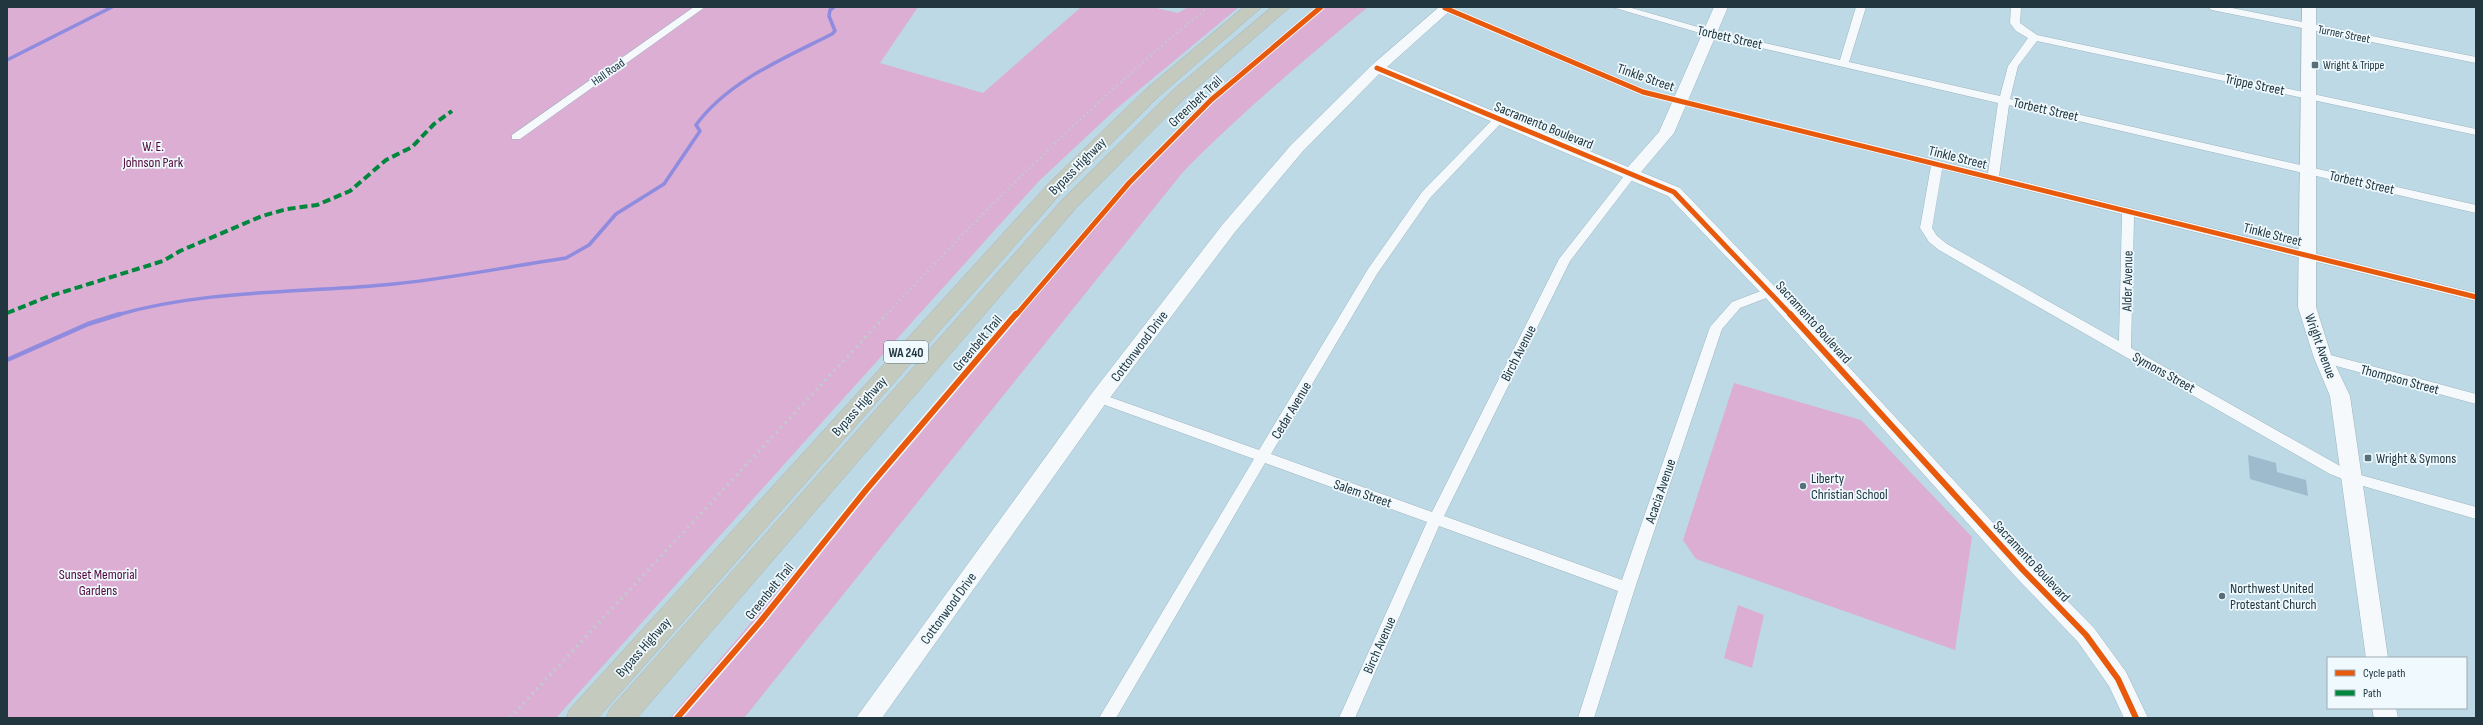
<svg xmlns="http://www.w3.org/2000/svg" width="2483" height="725" viewBox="0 0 2483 725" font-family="'Sofia Sans Condensed',sans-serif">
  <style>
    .green { fill: #dcaed4 }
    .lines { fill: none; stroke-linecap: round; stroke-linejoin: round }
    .stream-far1 { stroke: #8f8bde; stroke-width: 3.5 }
    .stream { stroke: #8f8bde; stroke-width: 4.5 }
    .building { fill: #9ebbce }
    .street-casing { stroke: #9fb6c0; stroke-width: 1 }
    .secondary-casing { stroke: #9fb6c0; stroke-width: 1 }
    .highway-casing { stroke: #a7b7bd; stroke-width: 1 }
    .street { fill: #f5f9fb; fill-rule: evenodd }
    .secondary { fill: #f5f9fb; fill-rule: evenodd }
    .highway { fill: #c5cabe; fill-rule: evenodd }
    .rail-far1 { stroke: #c2cbce; stroke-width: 2.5; stroke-dasharray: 1.5 3.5; stroke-linecap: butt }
    .rail { stroke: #c2cbce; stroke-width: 3.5; stroke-dasharray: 2 4.5; stroke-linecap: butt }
    .quiet { stroke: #00873e; stroke-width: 4; stroke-dasharray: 8 4; stroke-linecap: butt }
    .cycleway-far1-casing { stroke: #eff9fe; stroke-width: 7 }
    .cycleway-casing { stroke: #eff9fe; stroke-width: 9 }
    .cycleway-far1 { stroke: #e8590c; stroke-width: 5 }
    .cycleway { stroke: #e8590c; stroke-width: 6 }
    .poi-dot { fill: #576f79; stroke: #eff9fe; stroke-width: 1.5 }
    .labels { text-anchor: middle; stroke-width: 3.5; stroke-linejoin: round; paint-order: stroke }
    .far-street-label { font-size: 12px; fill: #21363f; stroke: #eff9fe }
    .far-poi-label { font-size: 12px; fill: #21363f; stroke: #eff9fe; text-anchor: start }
    .shield { fill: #eff9fe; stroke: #5f7078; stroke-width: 1 }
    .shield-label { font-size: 13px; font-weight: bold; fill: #21363f }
    .street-label { font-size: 14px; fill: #21363f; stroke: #eff9fe }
    .park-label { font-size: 14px; fill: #530638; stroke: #eff9fe }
    .poi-label { font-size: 14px; fill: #21363f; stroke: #eff9fe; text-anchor: start }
  </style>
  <rect width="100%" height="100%" fill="#bcd9e5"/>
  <g class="green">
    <polygon points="7,7 918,7 880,63 983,93 1081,7 1152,7 1178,13 1188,7 1239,7 1116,109 1039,181 556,718 7,718"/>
    <path d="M1317 7H1368C1304 60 1241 113 1183 172L744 718H670L1127 180 1236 73Z"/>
    <polygon points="1734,383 1861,420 1972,537 1955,650 1696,559 1683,540"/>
    <polygon points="1738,605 1764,615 1752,668 1724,658"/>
  </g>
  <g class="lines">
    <g class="stream-far1">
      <polyline points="7,60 112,7"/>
      <path d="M117 315C203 290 295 293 383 285 444 280 505 267 566 258L589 245 616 214 664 184 700 131 696 125C728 81 785 58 832 34L835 31 829 16 830 10 834 7"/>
    </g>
    <polyline class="stream" points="7,360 88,324 120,314"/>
  </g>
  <polygon class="building" points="2248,455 2276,463 2277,472 2306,480 2308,496 2250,479"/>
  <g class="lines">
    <defs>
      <g id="street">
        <polygon points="694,7 705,7 520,139 512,139 512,135"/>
        <path d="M1441 7H1451L1647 90 1988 173 1998 103 1710 36 1612 7H1628L1712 31 1840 60 1856 7H1866L1849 62 2000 96 2008 66 2028 38 2016 31 2010 23 2011 7H2021L2020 23 2037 35 2476 129V135L2037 41 2018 66 2010 99 2476 205V213L2009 105 1999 176 2476 293V301L2134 217 2131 348 2340 466 2357 474 2476 507V519L2353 483 2330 474 1939 250 1929 242 1920 228 1931 166 1639 94 1442 10ZM1942 169 2122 214 2119 341 1947 244 1937 236 1932 228Z"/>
        <polygon points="2207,7 2227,7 2476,57 2476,63 2212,10"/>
        <polygon points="1499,116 1503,117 1503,121 1430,198 1377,274 1271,454 1432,512 1559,259 1628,171 1636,171 1638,173 1636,175 1570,261 1444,516 1622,580 1710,327 1732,302 1766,289 1774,289 1776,292 1774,295 1740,308 1722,329 1635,588 1594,718 1578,718 1618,591 1439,526 1355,718 1339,718 1427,522 1265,463 1116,718 1099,718 1254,459 1094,401 1092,398 1094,395 1104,395 1259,450 1368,269 1422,192 1495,117"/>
        <polygon points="2323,353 2476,394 2476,404 2318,361 2317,358"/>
      </g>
      <g id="secondary">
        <polygon points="1439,7 1454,7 1387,67 1628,167 1659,132 1714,7 1728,7 1674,133 1641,172 1680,188 1776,288 2031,564 2094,628 2126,672 2148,718 2124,718 2109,686 2078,642 2015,576 1764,296 1668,196 1379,74 1303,151 1235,232 1106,403 882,718 856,718 1092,393 1223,224 1291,145 1372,65"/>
        <polygon points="2302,7 2316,7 2316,307 2332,358 2350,396 2388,658 2366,658 2330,396 2314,358 2298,307"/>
        <polygon points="2372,708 2396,708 2398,718 2374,718"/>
      </g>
      <g id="highway">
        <polygon points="1244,7 1262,7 1158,97 1063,191 598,718 566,718 570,709 1049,183 1146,89"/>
        <polygon points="1272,7 1290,7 1184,99 1076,208 637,718 606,718 610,709 1062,200 1172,91"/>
      </g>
    </defs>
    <use href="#street" class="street-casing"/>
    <use href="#secondary" class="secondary-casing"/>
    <use href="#highway" class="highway-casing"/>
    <use href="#street" class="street"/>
    <use href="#secondary" class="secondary"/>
    <use href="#highway" class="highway"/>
    <path class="rail-far1" d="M886 315C988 206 1093 102 1208 7"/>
    <polyline class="rail" points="510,718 887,314"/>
    <polyline class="quiet" points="7,313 47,297 163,261 180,251 262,216 287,209 317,205 350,191 386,160 412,147 434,124 452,111"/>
    <defs>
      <g id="cycleway-far1">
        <polyline points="1445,8 1643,92 2476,297"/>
        <polyline points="1377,68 1674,192 1791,315"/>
        <polyline points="1016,315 1129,183 1211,100 1321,7"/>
      </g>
      <g id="cycleway">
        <polyline points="1790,314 2023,570 2086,635 2118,679 2136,718"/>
        <polyline points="677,718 760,622 866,490 1016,314"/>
      </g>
    </defs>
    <use href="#cycleway-far1" class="cycleway-far1-casing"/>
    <use href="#cycleway" class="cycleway-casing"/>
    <use href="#cycleway-far1" class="cycleway-far1"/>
    <use href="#cycleway" class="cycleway"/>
  </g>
  <g class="poi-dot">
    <rect x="2311" y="61" width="8" height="8" rx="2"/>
    <rect x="2364" y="454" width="8" height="8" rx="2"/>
    <circle cx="1803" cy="486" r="4"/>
    <circle cx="2222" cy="596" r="4"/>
  </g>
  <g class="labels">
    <g class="far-street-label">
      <text transform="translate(2344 34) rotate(11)" y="4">Turner Street</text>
      <text transform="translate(608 72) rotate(-35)" y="4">Hall Road</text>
    </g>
    <g class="far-poi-label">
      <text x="2323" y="69">Wright &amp; Trippe</text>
    </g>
    <rect class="shield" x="884" y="341" width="44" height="22" rx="3"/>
    <g class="shield-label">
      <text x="906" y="357">WA 240</text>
    </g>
    <g class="street-label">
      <text transform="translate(1730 37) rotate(13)" y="5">Torbett Street</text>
      <text transform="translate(1646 77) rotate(19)" y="5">Tinkle Street</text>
      <text transform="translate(2255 84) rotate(12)" y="5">Trippe Street</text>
      <text transform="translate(1195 101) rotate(-43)" y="5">Greenbelt Trail</text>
      <text transform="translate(2046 109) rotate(13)" y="5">Torbett Street</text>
      <text transform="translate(1544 125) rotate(22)" y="5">Sacramento Boulevard</text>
      <text transform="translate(1958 157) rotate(14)" y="5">Tinkle Street</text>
      <text transform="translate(1077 166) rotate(-45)" y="5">Bypass Highway</text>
      <text transform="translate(2362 182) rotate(13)" y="5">Torbett Street</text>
      <text transform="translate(2273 234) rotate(14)" y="5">Tinkle Street</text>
      <text transform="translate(2127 281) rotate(-89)" y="5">Alder Avenue</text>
      <text transform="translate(1814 322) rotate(48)" y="5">Sacramento Boulevard</text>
      <text transform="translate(977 343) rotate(-50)" y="5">Greenbelt Trail</text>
      <text transform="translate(1139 346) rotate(-53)" y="5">Cottonwood Drive</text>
      <text transform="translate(2321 346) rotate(70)" y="5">Wright Avenue</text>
      <text transform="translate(1518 353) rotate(-63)" y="5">Birch Avenue</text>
      <text transform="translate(2164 372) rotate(29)" y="5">Symons Street</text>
      <text transform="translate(2400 379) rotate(15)" y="5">Thompson Street</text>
      <text transform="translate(859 406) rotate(-48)" y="5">Bypass Highway</text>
      <text transform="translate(1291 410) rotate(-59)" y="5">Cedar Avenue</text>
      <text transform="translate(1660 491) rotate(-71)" y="5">Acacia Avenue</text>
      <text transform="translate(1363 493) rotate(19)" y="5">Salem Street</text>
      <text transform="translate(2032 561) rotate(47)" y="5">Sacramento Boulevard</text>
      <text transform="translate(769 591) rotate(-51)" y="5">Greenbelt Trail</text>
      <text transform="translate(948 608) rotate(-54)" y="5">Cottonwood Drive</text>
      <text transform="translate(1379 645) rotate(-66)" y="5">Birch Avenue</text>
      <text transform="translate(643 647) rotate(-48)" y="5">Bypass Highway</text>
    </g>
    <g class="park-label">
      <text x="153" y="151">W. E.<tspan x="153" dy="16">Johnson Park</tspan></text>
      <text x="98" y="579">Sunset Memorial<tspan x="98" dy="16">Gardens</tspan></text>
    </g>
    <g class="poi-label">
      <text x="2376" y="463">Wright &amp; Symons</text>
      <text x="1811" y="483">Liberty<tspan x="1811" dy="16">Christian School</tspan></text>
      <text x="2230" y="593">Northwest United<tspan x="2230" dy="16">Protestant Church</tspan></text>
    </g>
  </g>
  <rect width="2483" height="725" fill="none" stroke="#21363f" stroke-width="16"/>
  <rect x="2327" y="657" width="140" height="52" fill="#eff9fe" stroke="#9dabb2"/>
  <rect x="2335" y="670" width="20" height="6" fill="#e8590c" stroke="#9dabb2"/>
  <text x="2363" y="677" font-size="12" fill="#21363f">Cycle path</text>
  <rect x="2335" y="690" width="20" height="6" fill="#00873e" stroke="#9dabb2"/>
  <text x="2363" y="697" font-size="12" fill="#21363f">Path</text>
</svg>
